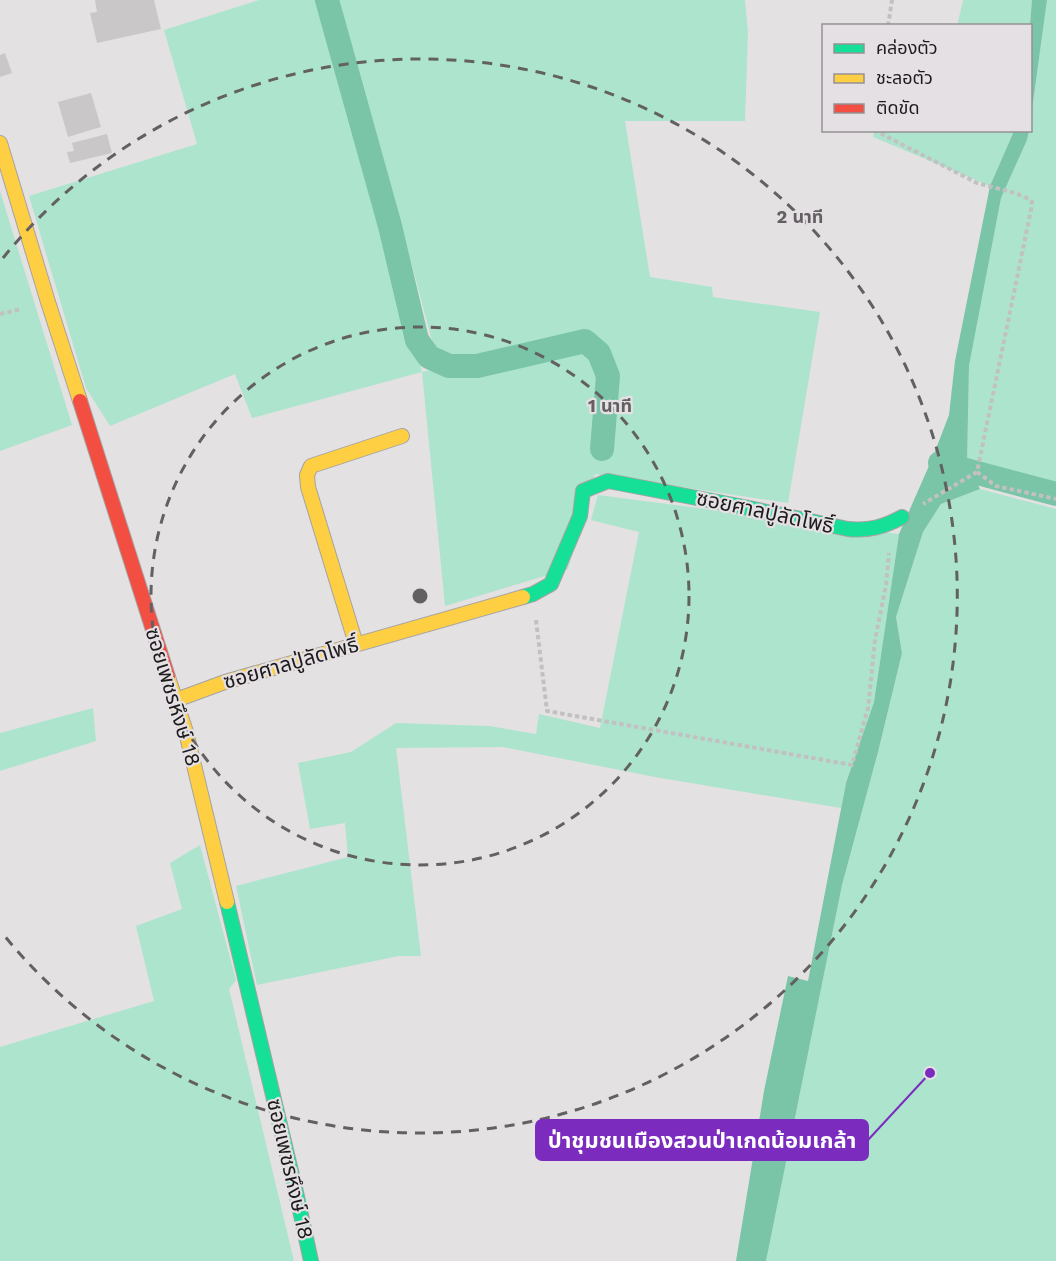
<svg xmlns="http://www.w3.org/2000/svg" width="1056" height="1261" viewBox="0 0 1056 1261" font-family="'Work Sans','Noto Sans Thai',sans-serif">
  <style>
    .green { fill: #ade4cd }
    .water { fill: #7ac4a7 }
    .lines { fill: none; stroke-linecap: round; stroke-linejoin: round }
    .canal { stroke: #7ac4a7; stroke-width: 24 }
    .building { fill: #c9c7c8 }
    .fast-casing { stroke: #a5a3a4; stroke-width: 16 }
    .slow-casing { stroke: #a5a3a4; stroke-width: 16 }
    .jam-casing { stroke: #a5a3a4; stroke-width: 16 }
    .path { stroke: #c2c1c2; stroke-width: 4; stroke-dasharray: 4.5 3; stroke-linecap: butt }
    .fast { stroke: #16e098; stroke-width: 14 }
    .slow { stroke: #ffcf43; stroke-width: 14 }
    .jam { stroke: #f24e42; stroke-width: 14 }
    .ring { fill: none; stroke: #636062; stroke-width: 3; stroke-dasharray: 10 8 }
    .labels { text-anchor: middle; stroke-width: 4.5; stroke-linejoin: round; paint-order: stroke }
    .street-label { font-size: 21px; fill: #1d1b1c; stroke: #e5e0e4 }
    .centre { fill: #636062; stroke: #e5e0e4; stroke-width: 3 }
    .ring-label { font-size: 18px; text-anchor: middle; font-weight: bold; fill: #636062; stroke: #e5e0e4; stroke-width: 4.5; stroke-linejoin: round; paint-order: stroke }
    .leader { fill: none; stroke: #7b2cbf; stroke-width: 2 }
    .callout-dot { fill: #7b2cbf; stroke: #e5e0e4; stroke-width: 2 }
    .callout { fill: #7b2cbf; stroke: #7b2cbf; stroke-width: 2 }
    .callout-label { font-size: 22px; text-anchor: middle; font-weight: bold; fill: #fff }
  </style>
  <rect width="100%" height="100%" fill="#e4e1e3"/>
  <g class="green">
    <polygon points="259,0 323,0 422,372 469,361 434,348 379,142 338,0 745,0 748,32 745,121 625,121 650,277 712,287 713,297 820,312 788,503 595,474 568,569 445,606 422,372 252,418 235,374 110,426 86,388 29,196 197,144 164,30"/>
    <polygon points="963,0 1032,0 1030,25 957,26"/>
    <polygon points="1047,0 1056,0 1056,487 967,463 969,366 1001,198 1027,140 1029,131 1030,130 1031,117"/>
    <polygon points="874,130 1014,131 990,186 873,137"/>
    <polygon points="0,191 72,425 0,451"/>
    <polygon points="980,489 1056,509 1056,1261 766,1261 842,885 878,752 902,653 896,617 923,532 941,504"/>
    <polygon points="598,495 899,534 874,702 846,783 841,808 655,777 503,747 396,748 421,956 399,956 257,985 236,886 348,857 345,823 310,829 298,763 351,752 396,723 489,726 536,734 539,714 600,728 639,532 591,520"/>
    <polygon points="93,708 96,741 0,771 0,733"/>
    <polygon points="200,845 236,980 229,989 294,1261 0,1261 0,1047 154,1001 136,926 182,909 170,863"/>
  </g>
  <g class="water">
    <polygon points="1032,0 1047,0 1031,117 1030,25"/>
    <polygon points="1014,131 1029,131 1027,140 1001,198 969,366 967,463 980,489 941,504 923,532 896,617 902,653 878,752 842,885 766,1261 736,1261 764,1091 788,976 808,981 846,783 874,702 899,534 932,459 949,415 955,361 990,186"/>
  </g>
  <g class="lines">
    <g class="canal">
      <polyline points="327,0 390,226 417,340 429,357 449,366 477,366 585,341 599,353 608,376 602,449"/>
      <polyline points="940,463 1056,494"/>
    </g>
  </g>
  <g class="building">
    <polygon points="95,0 154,0 161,29 97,43 90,13 97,12"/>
    <polygon points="5,53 12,73 0,77 0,55"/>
    <polygon points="91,93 101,127 68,137 58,102"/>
    <polygon points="107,134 112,153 70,163 67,152 74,151 72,143"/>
  </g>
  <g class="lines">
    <defs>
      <g id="fast">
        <path d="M523 597 533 594 551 584 580 516 583 491 608 481 739 506 848 529C869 531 884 527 902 517"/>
        <polyline points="227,902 296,1192 311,1261"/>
      </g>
      <g id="slow">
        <polyline points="0,143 48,302 80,401"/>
        <polyline points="356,644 308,487 307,475 311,466 402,436"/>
        <polyline points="168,677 186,732 227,902"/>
        <polyline points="176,700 225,682 523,597"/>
      </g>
      <polyline id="jam" points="80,401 168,677"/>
    </defs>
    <use href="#fast" class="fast-casing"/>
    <use href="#slow" class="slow-casing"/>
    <use href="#jam" class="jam-casing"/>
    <g class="path">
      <polyline points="888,26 892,0"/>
      <polyline points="874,130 977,183 1015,193 1029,199 1032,202 1031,210 977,472 923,504"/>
      <polyline points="0,314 21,309"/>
      <polyline points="977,472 996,486 1056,499"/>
      <polyline points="536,620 547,711 852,765 868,708 875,640 886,585 889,553"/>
    </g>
    <use href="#fast" class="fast"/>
    <use href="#slow" class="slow"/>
    <use href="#jam" class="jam"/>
  </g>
  <g class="ring">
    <circle cx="420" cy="596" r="269"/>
    <path d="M3 258A537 537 0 1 1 3 934"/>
  </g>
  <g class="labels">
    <g class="street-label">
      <text transform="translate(765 512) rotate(12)" y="7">ซอยศาลปู่ลัดโพธิ์</text>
      <text transform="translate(291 663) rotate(-16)" y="7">ซอยศาลปู่ลัดโพธิ์</text>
      <text transform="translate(173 697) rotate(73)" y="7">ซอยเพชรหึงษ์ 18</text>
      <text transform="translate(290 1169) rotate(77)" y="7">ซอยเพชรหึงษ์ 18</text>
    </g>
  </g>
  <circle cx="420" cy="596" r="9" class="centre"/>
  <g class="ring-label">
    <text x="800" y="223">2 นาที</text>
    <text x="610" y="412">1 นาที</text>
  </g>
  <path class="leader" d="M930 1073L868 1140"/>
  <circle class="callout-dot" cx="930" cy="1073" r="6"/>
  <rect class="callout" x="536" y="1120" width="332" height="40" rx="6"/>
  <g class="callout-label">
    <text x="702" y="1148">ป่าชุมชนเมืองสวนป่าเกดน้อมเกล้า</text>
  </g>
  <rect x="822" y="24" width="210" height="108" fill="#e5e0e4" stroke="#959194" stroke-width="1.5"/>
  <rect x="834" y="44" width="30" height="9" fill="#16e098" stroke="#959194" stroke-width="1.5"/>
  <text x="876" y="54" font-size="18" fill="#1d1b1c">คล่องตัว</text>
  <rect x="834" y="74" width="30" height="9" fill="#ffcf43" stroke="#959194" stroke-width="1.5"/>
  <text x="876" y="84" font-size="18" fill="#1d1b1c">ชะลอตัว</text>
  <rect x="834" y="104" width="30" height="9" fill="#f24e42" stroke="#959194" stroke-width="1.5"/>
  <text x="876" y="114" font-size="18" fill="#1d1b1c">ติดขัด</text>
</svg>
